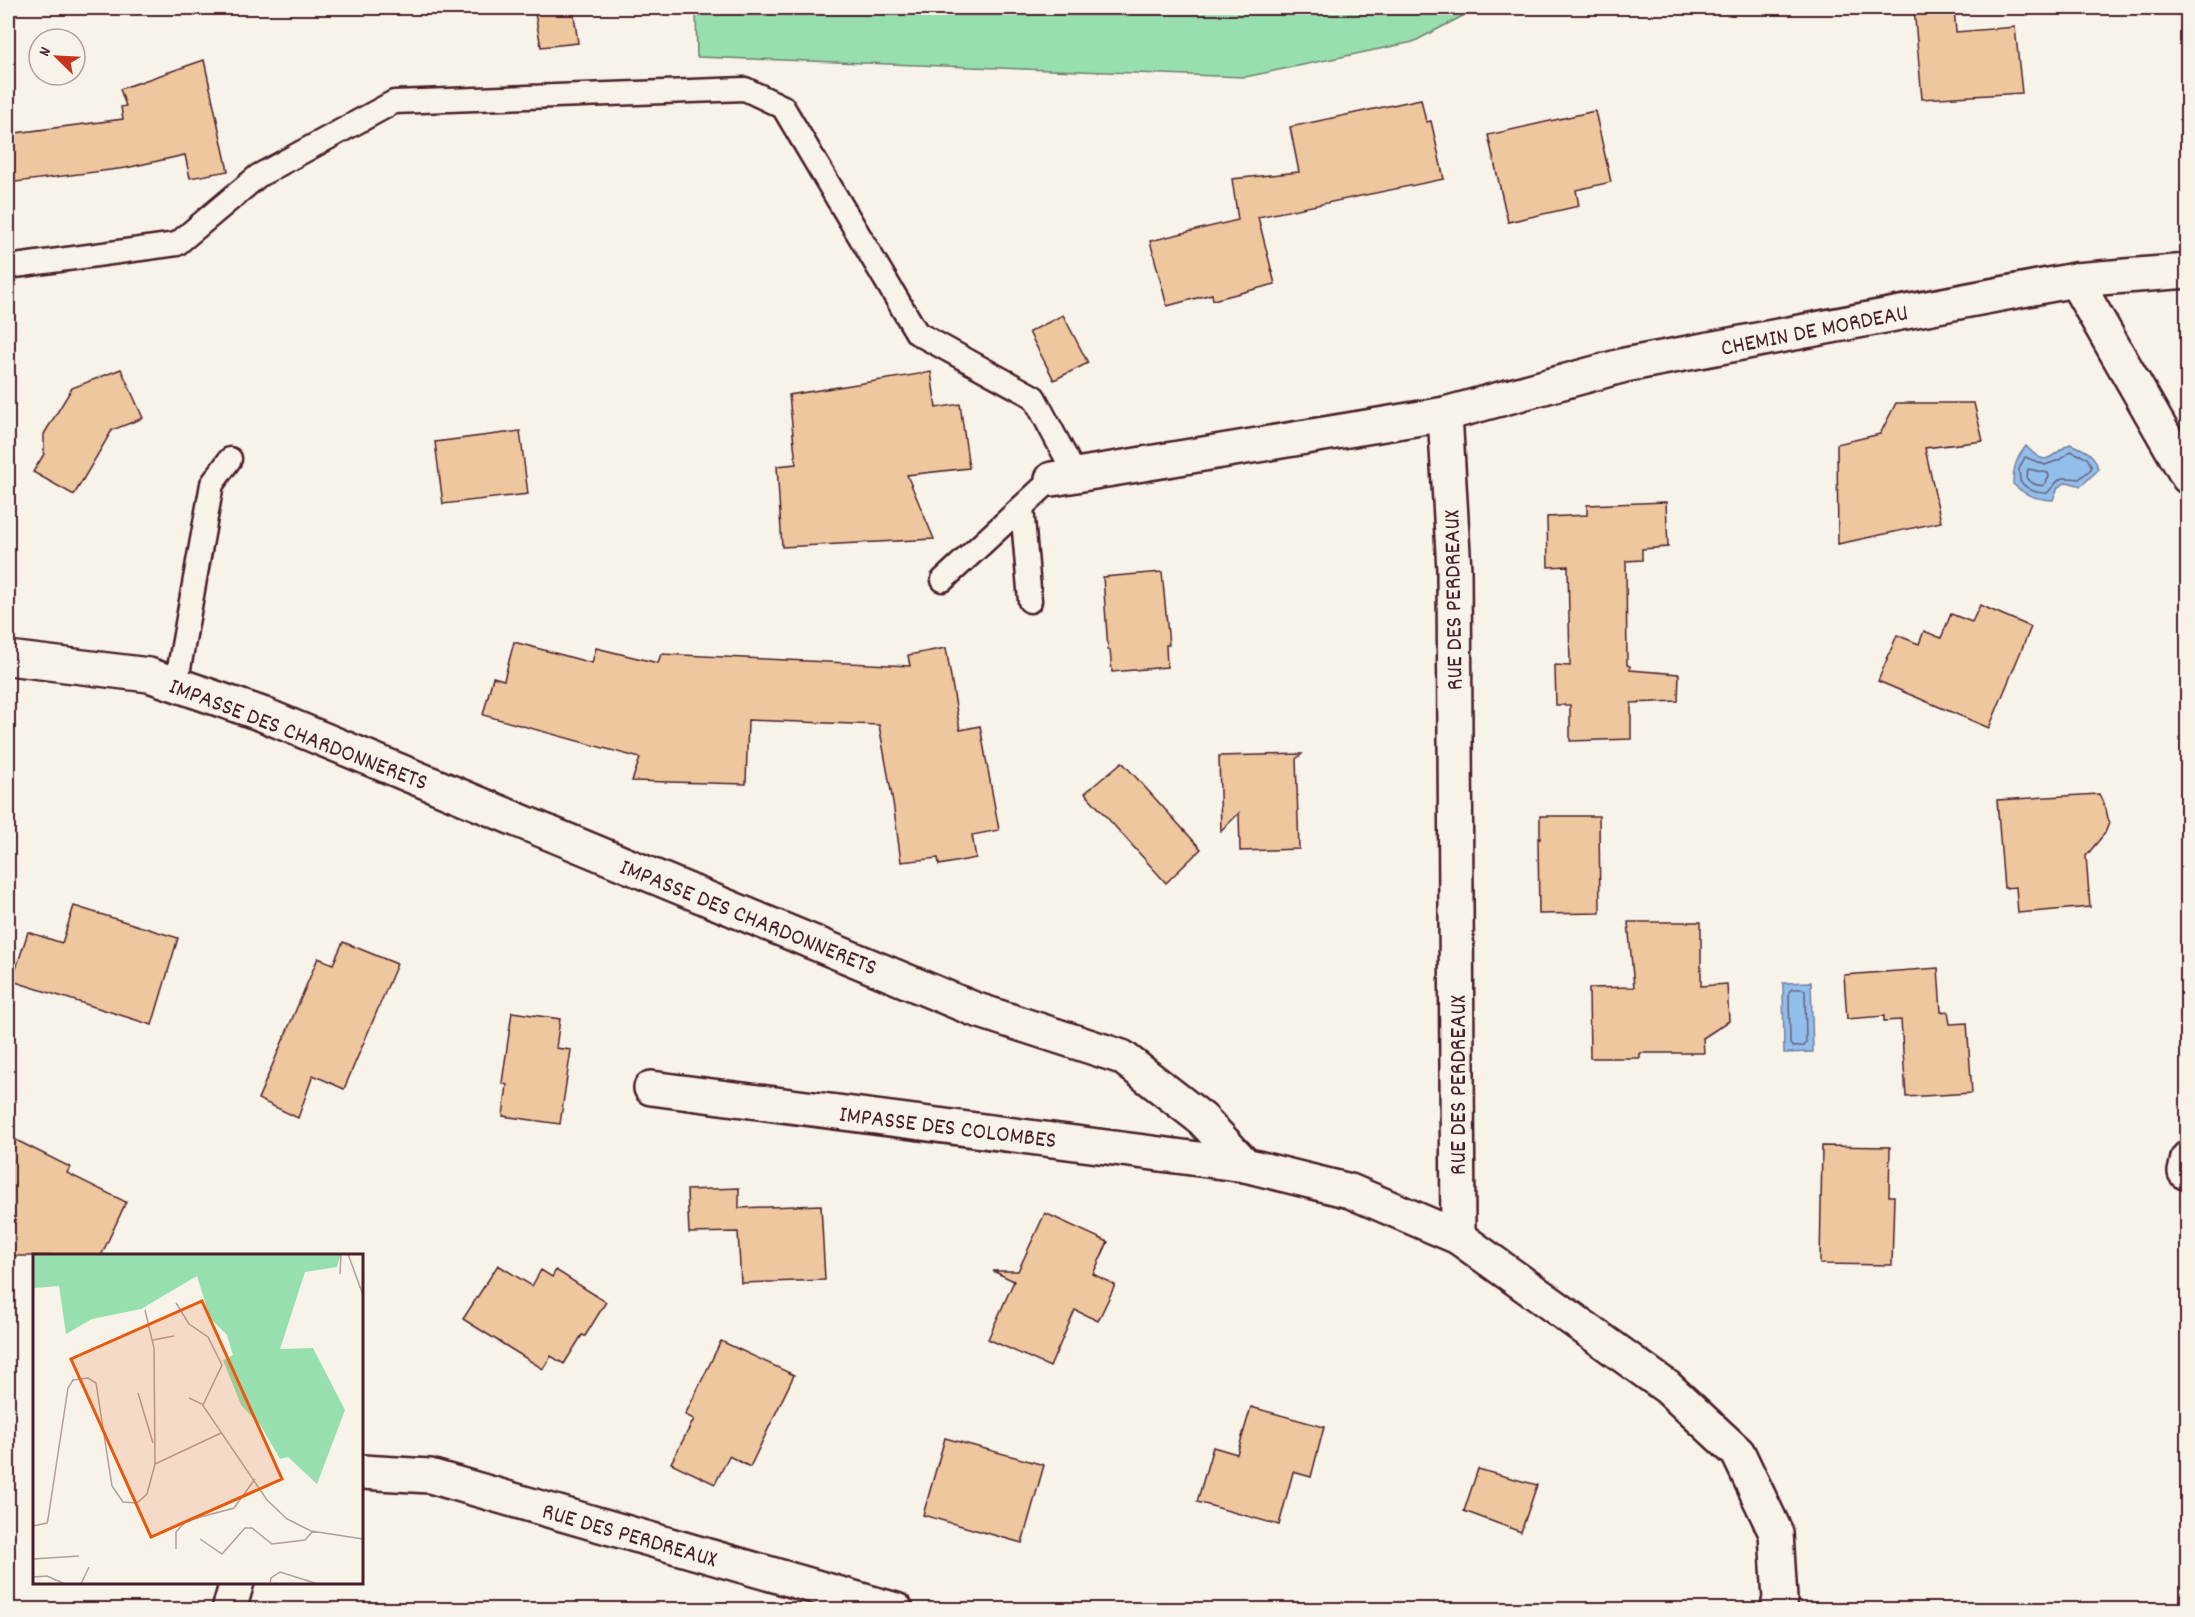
<svg xmlns="http://www.w3.org/2000/svg" width="2195" height="1617" viewBox="0 0 2195 1617" font-family="Dekko,sans-serif">
  <style>
    .green { fill: #97dfae; stroke: #707f6c; stroke-width: 1.5 }
    .water { fill: #92beeb; stroke: #757e9e; stroke-width: 1.5 }
    .lines { fill: none; stroke-linecap: round; stroke-linejoin: round }
    .shore { stroke: #675f78; stroke-width: 1.5 }
    .building { fill: #eec79e; stroke: #4a1f2b; stroke-width: 1.5 }
    .service-casing { stroke: #4a1f2b; stroke-width: 27 }
    .minor-casing { stroke: #4a1f2b; stroke-width: 38 }
    .service { stroke: #f7f3e8; stroke-width: 22 }
    .minor { stroke: #f7f3e8; stroke-width: 33 }
    .labels { text-anchor: middle; stroke-width: 4.5; stroke-linejoin: round; paint-order: stroke }
    .street-label { font-size: 24px; fill: #4a1f2b; stroke: #f7f3e8 }
    .inset-road { fill: none; stroke: #b29e9c; stroke-width: 1.5 }
    .view { fill: #e8590c; fill-opacity: 0.15; stroke: #e8590c; stroke-width: 3 }
    .inset-edge { fill: none; stroke: #4a1f2b; stroke-width: 3 }
  </style>
  <rect width="100%" height="100%" fill="#f7f3e8"/>
  <filter id="ink" filterUnits="userSpaceOnUse"><feTurbulence type="fractalNoise" baseFrequency=".0167" numOctaves="2"/><feDisplacementMap in="SourceGraphic" scale="12" xChannelSelector="R" yChannelSelector="G"/><feConvolveMatrix kernelMatrix="1 2 1 2 8 2 1 2 1" color-interpolation-filters="sRGB"/></filter>
  <g filter="url(#ink)">
    <polygon class="green" points="696,8 1478,8 1413,42 1245,77 697,57"/>
    <g class="water">
      <path d="M2070 444C2084 449 2096 454 2098 470L2081 486 2067 482 2058 487 2053 500C2036 499 2026 496 2013 484 2013 468 2016 459 2026 446 2048 470 2049 455 2070 444Z"/>
      <polygon points="1811,982 1813,1052 1784,1053 1783,983"/>
    </g>
    <g class="lines">
      <g class="shore">
        <path d="M2071 451 2087 458 2091 465V469L2079 479C2055 476 2062 478 2047 493 2035 493 2028 490 2020 481L2019 469 2025 457 2045 465 2059 460Z"/>
        <path d="M2028 469 2048 473 2049 477 2044 485C2038 487 2030 483 2027 477Z"/>
        <polygon points="1792,989 1803,989 1805,991 1806,1043 1804,1046 1793,1047 1790,1044 1789,992"/>
      </g>
    </g>
    <g class="building">
      <polygon points="534,8 573,8 578,43 541,47"/>
      <polygon points="1914,8 1954,8 1956,32 2015,27 2022,93 1922,99"/>
      <polygon points="204,60 228,171 190,178 185,155 126,168 8,183 8,134 123,119 121,107 126,106 120,89"/>
      <polygon points="1421,99 1426,122 1431,121 1444,179 1258,217 1275,284 1213,300 1212,294 1167,306 1150,241 1238,220 1232,179 1299,172 1290,127"/>
      <polygon points="1595,111 1611,182 1576,190 1579,206 1508,222 1488,135"/>
      <polygon points="1063,315 1088,363 1054,380 1029,332"/>
      <polygon points="121,369 143,418 112,430 74,495 33,472 44,454 44,434 72,388"/>
      <polygon points="931,372 936,408 960,404 969,468 907,475 934,539 782,547 777,466 796,464 789,395"/>
      <polygon points="1896,403 1974,403 1983,441 1925,448 1941,522 1838,544 1837,444 1880,434"/>
      <polygon points="520,431 528,494 443,504 435,442"/>
      <polygon points="1666,502 1668,547 1642,549 1642,560 1626,561 1627,665 1630,666 1630,670 1679,674 1678,701 1631,703 1631,739 1570,741 1570,705 1556,705 1555,665 1570,666 1568,566 1548,567 1547,517 1587,515 1587,505"/>
      <polygon points="1162,572 1169,645 1166,645 1167,667 1112,672 1110,650 1108,650 1103,577"/>
      <polygon points="1980,605 2031,627 1989,728 1878,681 1897,635 1919,644 1924,631 1941,638 1951,614 1972,622"/>
      <polygon points="514,642 592,663 596,648 658,663 661,654 910,666 908,655 946,648 960,730 980,726 999,830 972,835 976,858 939,865 938,858 901,862 893,802 879,725 748,720 746,784 632,781 640,758 483,715 493,677 504,680"/>
      <polygon points="1302,754 1296,759 1299,849 1240,851 1239,813 1221,831 1219,756"/>
      <polygon points="1122,762 1201,849 1166,883 1085,793"/>
      <polygon points="2099,794 2106,809 2109,823 2105,833 2086,856 2090,907 2018,913 2016,887 2004,888 1997,800"/>
      <polygon points="1540,816 1599,816 1600,913 1539,914 1538,838 1540,839"/>
      <polygon points="74,906 178,938 152,1025 12,981 28,932 62,943"/>
      <polygon points="1628,922 1701,922 1701,986 1727,984 1729,1021 1703,1038 1704,1053 1640,1053 1640,1058 1590,1058 1589,988 1634,987"/>
      <polygon points="343,942 397,964 344,1089 313,1075 298,1118 258,1099 318,958 333,964"/>
      <polygon points="1938,968 1941,1012 1948,1011 1950,1024 1967,1023 1972,1093 1906,1097 1901,1020 1884,1021 1884,1016 1847,1019 1844,975"/>
      <polygon points="512,1012 560,1019 556,1048 571,1050 560,1124 503,1116 507,1085 502,1083"/>
      <polygon points="8,1136 70,1167 67,1173 126,1202 101,1256 8,1256"/>
      <polygon points="1822,1146 1890,1147 1889,1196 1894,1196 1892,1265 1820,1264"/>
      <polygon points="739,1188 739,1208 821,1205 825,1280 741,1283 738,1232 689,1233 687,1190"/>
      <polygon points="1045,1213 1108,1242 1093,1274 1115,1285 1098,1321 1075,1310 1050,1367 988,1339 1014,1281 993,1271 1018,1271"/>
      <polygon points="498,1265 532,1286 541,1270 552,1277 556,1270 606,1302 585,1336 582,1335 564,1364 551,1356 543,1369 463,1319"/>
      <polygon points="721,1341 794,1375 750,1467 729,1456 715,1484 671,1463 694,1419 685,1415"/>
      <polygon points="1251,1407 1324,1427 1311,1477 1293,1472 1279,1525 1197,1502 1213,1447 1237,1454"/>
      <polygon points="945,1438 1044,1465 1022,1543 923,1515"/>
      <polygon points="1478,1469 1537,1485 1521,1532 1464,1511"/>
    </g>
    <g class="lines">
      <defs>
        <g id="service">
          <polyline points="8,267 177,244 258,176 394,102 745,89 783,107 917,333 1034,397 1076,476"/>
          <polyline points="1022,507 1030,601"/>
          <polyline points="943,580 1052,479"/>
          <polyline points="176,685 212,484 230,459"/>
        </g>
        <g id="minor">
          <polyline points="2075,280 2188,477"/>
          <polyline points="1445,414 1454,570 1458,1237 1667,1387 1738,1453 1776,1533 1780,1599 1777,1610"/>
          <polyline points="1052,479 1445,414 1625,365 2075,280 2188,271"/>
          <polyline points="8,658 149,675 262,714 974,1009 1122,1057 1202,1119 1245,1165 1350,1191 1458,1237"/>
          <polyline points="651,1088 1245,1165"/>
          <polyline points="2185,1172 2188,1158"/>
          <polyline points="362,1472 430,1476 896,1610"/>
          <polyline points="229,1610 237,1582"/>
        </g>
      </defs>
      <use href="#service" class="service-casing"/>
      <use href="#minor" class="minor-casing"/>
      <use href="#service" class="service"/>
      <use href="#minor" class="minor"/>
    </g>
  </g>
  <g class="labels">
    <g class="street-label">
      <text transform="translate(1814 329) rotate(-11)" y="8">CHEMIN DE MORDEAU</text>
      <text transform="translate(1452 600) rotate(-91)" y="8">RUE DES PERDREAUX</text>
      <text transform="translate(299 733) rotate(21)" y="8">IMPASSE DES CHARDONNERETS</text>
      <text transform="translate(749 916) rotate(22)" y="8">IMPASSE DES CHARDONNERETS</text>
      <text transform="translate(1457 1085) rotate(-90)" y="8">RUE DES PERDREAUX</text>
      <text transform="translate(948 1126) rotate(7)" y="8">IMPASSE DES COLOMBES</text>
      <text transform="translate(630 1534) rotate(16)" y="8">RUE DES PERDREAUX</text>
    </g>
  </g>
  <g transform="translate(33 1254)">
    <rect width="330" height="330" fill="#f7f3e8"/>
    <path d="M0 0H308L304 13 272 18 247 95 280 94 312 156 284 230 255 203 247 205 228 172 208 151 190 106 200 101 194 81 177 64 164 22 108 55 59 65 33 80 26 32 1 34Z" fill="#97dfae"/>
    <path class="inset-road" d="M315 0 330 41M307 20 308 0M143 49 156 70 175 83 189 111 170 151M112 56 121 94 122 210M120 86 141 82M105 139 120 189M156 144 169 150 234 246 254 265 278 277 330 285M0 272 14 269 15 265 35 134 40 126 55 124 63 129 79 232 90 248 104 249 114 240 122 210 188 179M167 285 189 300 212 274H219L239 290 272 286 280 277M143 295V278L153 267 201 254 222 225M0 305 46 302M0 323 14 322 32 330M48 330 56 313M237 330 238 324 247 318 285 330"/>
    <path class="view" d="M169 47 249 225 118 283 38 105Z"/>
    <rect width="330" height="330" class="inset-edge"/>
  </g>
  <rect width="2195" height="1617" fill="none" stroke="#f7f3e8" stroke-width="30"/>
  <rect x="15" y="15" width="2165" height="1587" fill="none" stroke="#4a1f2b" stroke-width="2" filter="url(#ink)"/>
  <g transform="translate(57 57) rotate(294)"><circle r="28" fill="#f7f3e8" stroke="#b29e9c" stroke-width="1.5"/>
  <path d="M0-4.5L10 22L0 15L-10 22Z" fill="#c8321e"/>
  <text y="-9" font-size="16" font-weight="bold" text-anchor="middle" fill="#4a1f2b">N</text>
  </g>
</svg>
